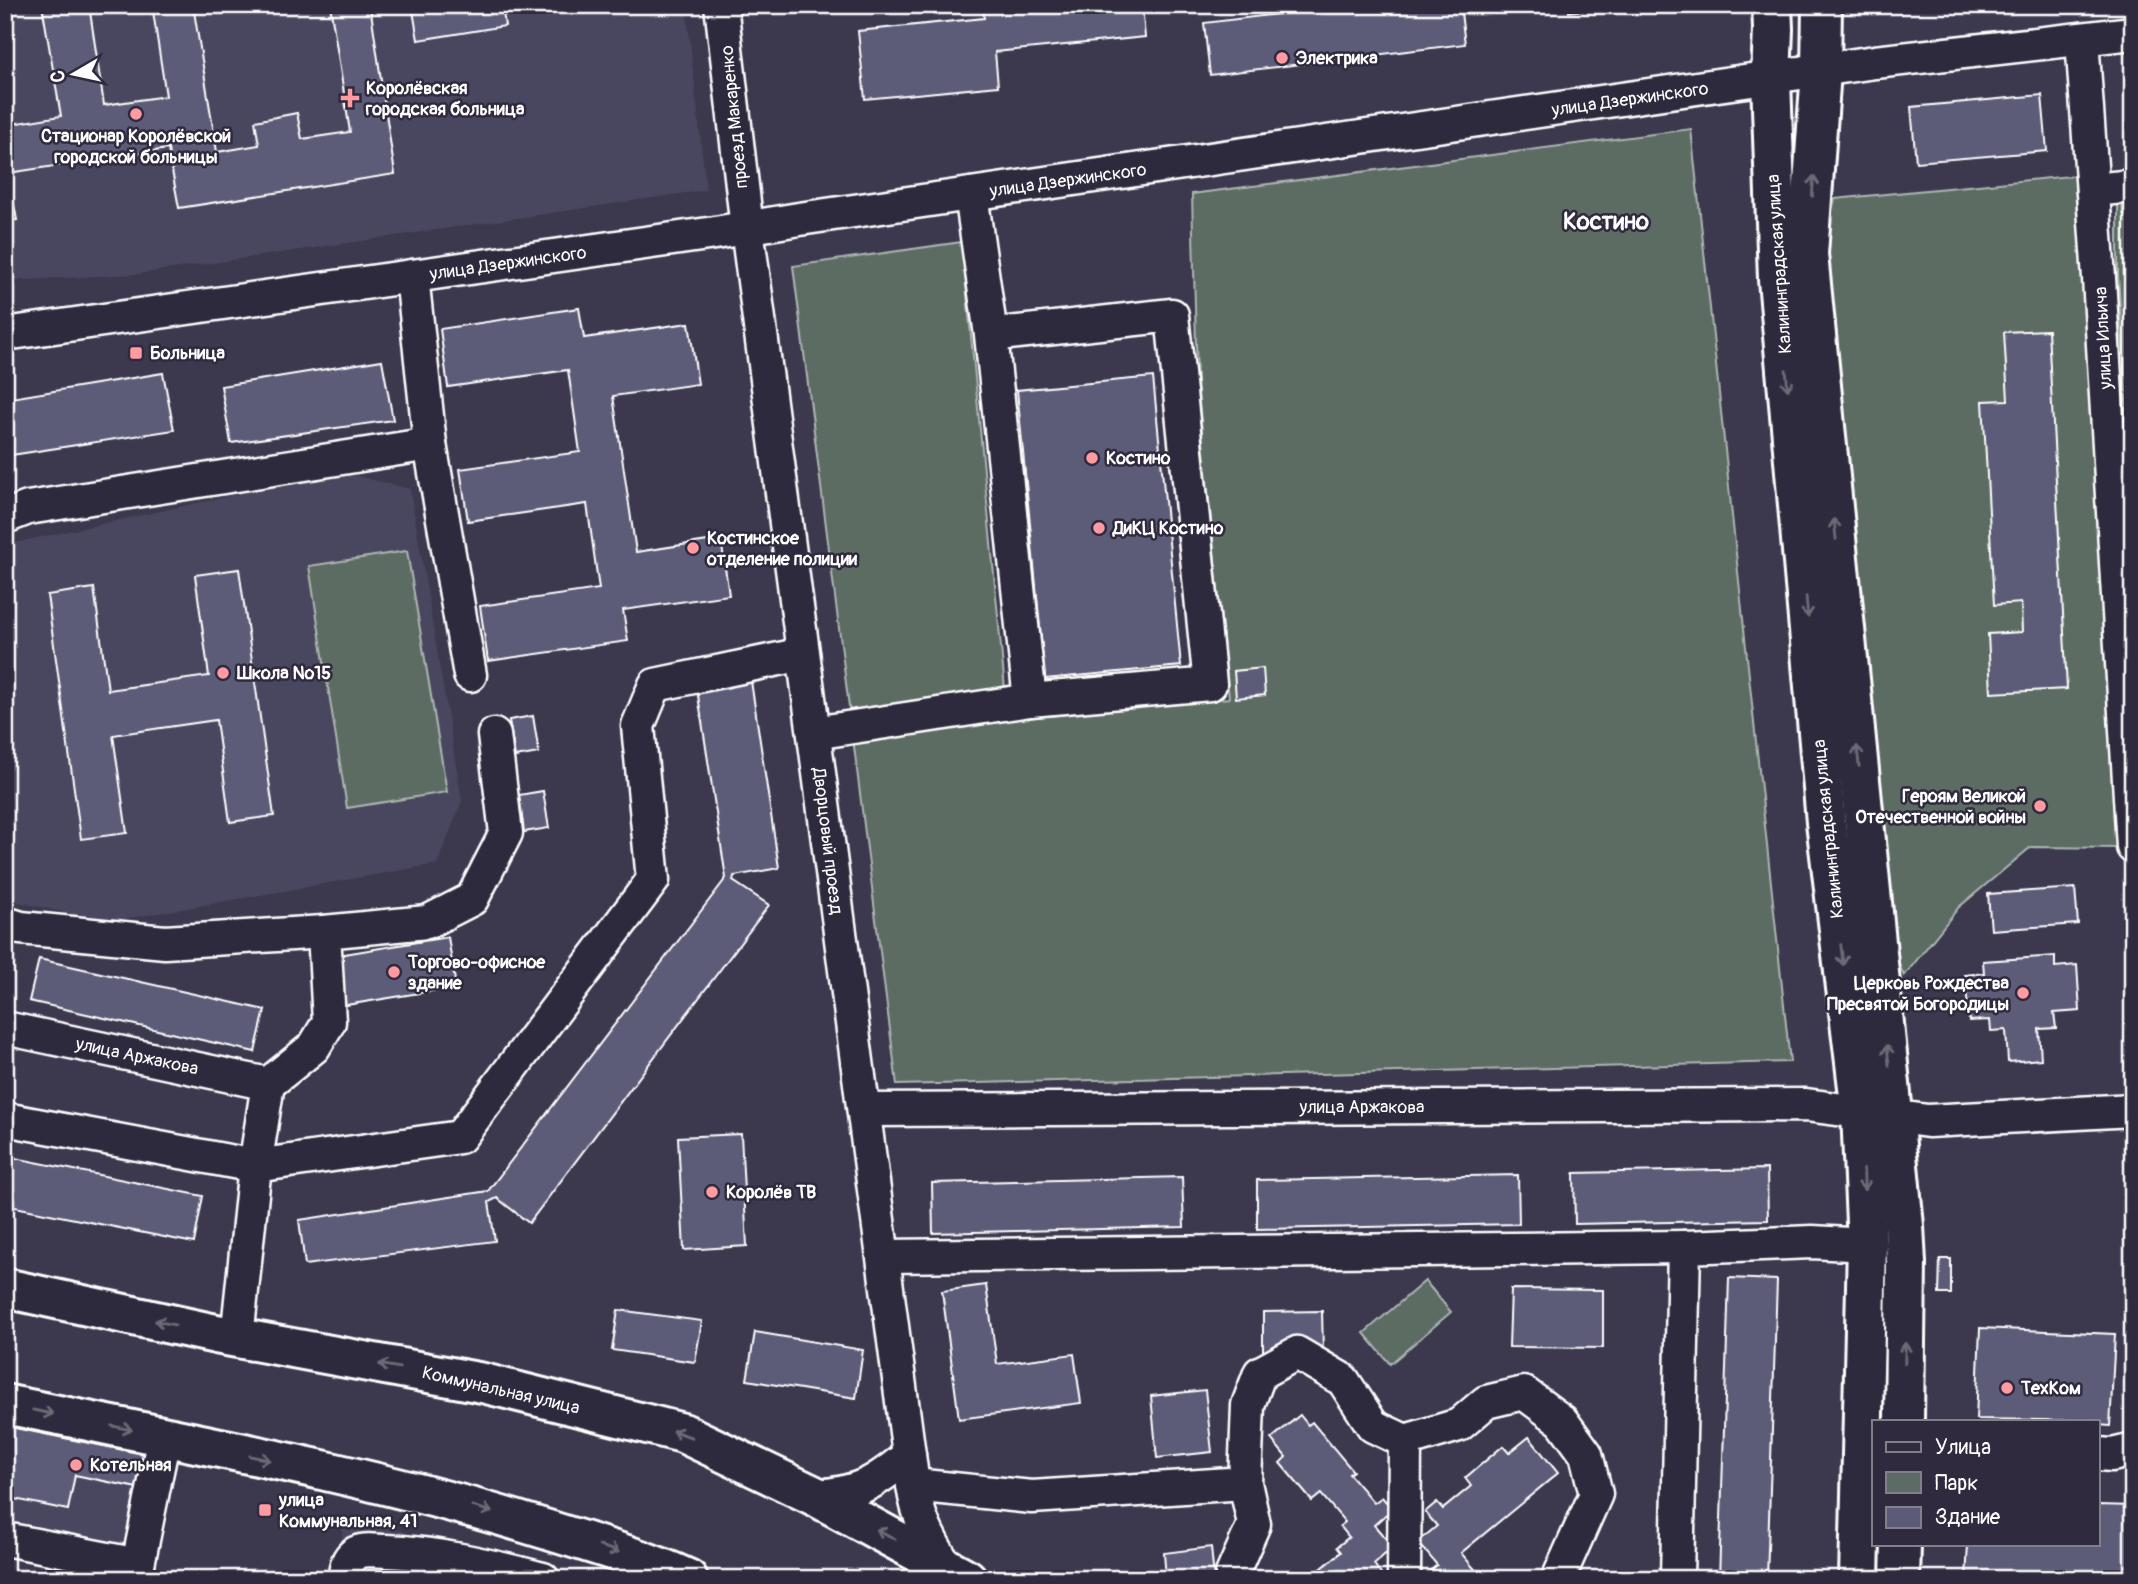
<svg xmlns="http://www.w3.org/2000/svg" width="2138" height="1584" viewBox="0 0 2138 1584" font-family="Pangolin,sans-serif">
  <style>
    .built { fill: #49475e }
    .green { fill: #5b6c64; stroke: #adb6b2; stroke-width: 2 }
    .building { fill: #5b5b78; stroke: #fff; stroke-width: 2 }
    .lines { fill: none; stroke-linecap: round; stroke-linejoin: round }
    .minor-casing { stroke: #fff; stroke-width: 37 }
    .major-casing { stroke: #fff; stroke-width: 44 }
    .minor { stroke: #2f2a3d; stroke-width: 32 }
    .major { stroke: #2f2a3d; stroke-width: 38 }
    .oneway { stroke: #6d6a77 }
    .poi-dot { fill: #ff9aa2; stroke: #2f2a3d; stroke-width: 2.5 }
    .labels { text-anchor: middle; stroke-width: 5; stroke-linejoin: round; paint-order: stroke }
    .poi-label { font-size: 18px; font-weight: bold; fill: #fff; stroke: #2f2a3d; text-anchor: start }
    .street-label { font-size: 18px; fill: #fff; stroke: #2f2a3d }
    .district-label { font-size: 24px; font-weight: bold; fill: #fff; stroke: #2f2a3d }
  </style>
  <rect width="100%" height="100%" fill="#3c394f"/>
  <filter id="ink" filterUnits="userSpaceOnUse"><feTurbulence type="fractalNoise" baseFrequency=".0143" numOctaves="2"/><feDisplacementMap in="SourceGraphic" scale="14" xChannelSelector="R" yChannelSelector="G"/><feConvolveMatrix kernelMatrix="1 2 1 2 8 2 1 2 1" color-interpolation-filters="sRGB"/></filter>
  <g filter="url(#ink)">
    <g class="built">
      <polygon points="5,5 686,5 706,190 138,274 5,281"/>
      <polygon points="340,472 410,489 462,801 437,864 107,922 5,899 5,545"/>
      <polygon points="5,1426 148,1455 130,1546 5,1521"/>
      <polygon points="343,1515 574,1579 340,1579"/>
    </g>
    <g class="green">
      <polygon points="1691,129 1790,1062 897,1085 793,266 962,242 1008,720 1229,698 1197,382 1192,194"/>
      <polygon points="2118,171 2123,214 2133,213 2133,509 2118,275"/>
      <polygon points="2080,175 2121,848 2031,847 1959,907 1904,976 1890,943 1819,260 1835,199"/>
      <polygon points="407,551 447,792 347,808 309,566"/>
      <polygon points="1425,1281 1451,1312 1390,1364 1364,1333"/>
    </g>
    <g class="building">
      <polygon points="42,5 89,5 104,105 166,96 152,5 193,5 217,152 259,145 255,121 297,113 302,139 350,132 330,5 370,5 395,174 179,208 168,149 8,173 17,220 5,221 5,125 61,116"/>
      <polygon points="412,5 502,5 505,26 418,40"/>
      <polygon points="983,5 1142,5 1145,37 995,52 998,86 865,99 858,31 984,18"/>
      <polygon points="1353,5 1460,5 1465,44 1210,75 1204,23"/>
      <polygon points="1568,5 1608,5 1609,7 1569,12"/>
      <polygon points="2042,95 2047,151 1916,162 1911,107"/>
      <polygon points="579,308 584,338 689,323 698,384 613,396 636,552 721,539 729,595 623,610 628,641 488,661 480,606 599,589 587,504 468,521 460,469 580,452 568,370 448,387 440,329"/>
      <polygon points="2048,330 2067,689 1991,693 1988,634 2022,632 2021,603 1994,605 1983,401 2008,400 2004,332"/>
      <polygon points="382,360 393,420 231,443 221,386"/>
      <polygon points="163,373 174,430 5,456 5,399"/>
      <polygon points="1153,377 1181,666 1045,679 1017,390"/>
      <polygon points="239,569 274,816 230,822 216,720 113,735 127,833 81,839 47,595 94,588 108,690 209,676 195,575"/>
      <polygon points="1263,668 1265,695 1236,698 1234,671"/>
      <polygon points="751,681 779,868 734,876 733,881 769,905 529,1223 497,1198 489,1202 495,1241 305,1265 299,1220 488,1191 726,878 697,689"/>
      <polygon points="533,716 539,753 515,757 509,720"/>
      <polygon points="543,791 549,828 524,832 519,795"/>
      <polygon points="2075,888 2078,924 1991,930 1988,894"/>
      <polygon points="448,937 456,987 340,1006 332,956"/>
      <polygon points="2055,956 2055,967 2077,965 2080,1011 2054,1013 2056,1028 2039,1029 2041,1059 2008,1062 2006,1030 1991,1031 1990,1020 1969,1021 1965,975 1984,973 1983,961"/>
      <polygon points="39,959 265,1010 255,1052 29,1001"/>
      <polygon points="741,1134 747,1246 684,1250 678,1137"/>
      <polygon points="5,1146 12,1148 10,1157 203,1196 194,1243 5,1205"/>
      <polygon points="1767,1169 1768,1220 1575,1224 1574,1173"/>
      <polygon points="1518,1175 1519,1224 1257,1229 1257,1180"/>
      <polygon points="1182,1177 1184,1227 933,1233 932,1183"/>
      <polygon points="1940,1259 1951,1259 1951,1294 1939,1294"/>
      <polygon points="1729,1278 1777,1280 1767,1579 1719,1579"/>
      <polygon points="986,1285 997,1364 1074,1354 1081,1403 959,1419 942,1291"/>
      <polygon points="1511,1289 1603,1290 1603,1348 1509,1347"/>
      <polygon points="618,1310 702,1321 695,1362 612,1350"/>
      <polygon points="1322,1311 1323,1351 1263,1351 1263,1312"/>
      <polygon points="1980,1328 2115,1334 2110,1426 2098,1425 2098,1421 1976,1419"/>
      <polygon points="755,1332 863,1350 856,1398 747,1380"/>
      <polygon points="1205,1390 1212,1452 1157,1458 1151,1396"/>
      <polygon points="1300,1415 1308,1425 1312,1422 1353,1471 1349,1474 1374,1503 1382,1497 1392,1509 1374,1525 1393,1547 1374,1564 1384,1579 1309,1579 1341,1552 1337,1547 1349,1537 1340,1526 1345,1522 1321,1494 1312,1501 1280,1463 1286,1457 1271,1439"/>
      <polygon points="5,1426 148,1455 142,1489 75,1475 68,1510 5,1497"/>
      <polygon points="1529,1437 1558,1473 1461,1553 1483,1579 1420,1579 1437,1565 1418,1542 1437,1526 1425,1512 1437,1502 1443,1509 1471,1486 1465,1478 1503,1446 1509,1453"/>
      <polygon points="2098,1505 2133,1506 2133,1579 1966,1579 1968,1544 2098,1544"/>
      <polygon points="1211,1547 1214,1579 1166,1579 1164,1553"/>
    </g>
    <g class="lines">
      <defs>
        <g id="minor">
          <path d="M721 5 747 228 913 1485C917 1516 929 1539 945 1565"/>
          <polyline points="2082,39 2099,278 2133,847"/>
          <polyline points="2093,190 2133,186"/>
          <polyline points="971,194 991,335 1172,315 1210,684 1030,700 991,335"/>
          <polyline points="5,334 715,233 799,219 1875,62 2133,33"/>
          <polyline points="430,444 470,675"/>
          <polyline points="5,517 28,508 430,444 412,276"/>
          <polyline points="814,733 1030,700"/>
          <polyline points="5,923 21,928 165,942 324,932"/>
          <polyline points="5,1028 268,1084"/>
          <polyline points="864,1110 1806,1105 1928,1121 2133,1110"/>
          <polyline points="5,1119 255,1166 460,1137 653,880 638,726 655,685 803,654"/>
          <polyline points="883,1256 1684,1247"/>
          <polyline points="237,1338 255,1166 268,1084 314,1047 329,1022 324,932 427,922 472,899 506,833 494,735"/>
          <polyline points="2098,1454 2112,1455 2133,1450"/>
          <polyline points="913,1485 1032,1497 1245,1483"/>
          <path d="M815 1496C860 1493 875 1483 909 1455"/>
          <polyline points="5,1539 138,1565"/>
          <polyline points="135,1579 164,1437"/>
          <path d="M345 1579C345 1570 346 1560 354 1554 363 1548 375 1551 386 1551 440 1553 491 1566 543 1579"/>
          <polyline points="1233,1579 1232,1574 1254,1524 1245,1483 1248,1405 1260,1373 1297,1353 1343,1380 1373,1426 1405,1441 1459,1425 1486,1402 1524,1393 1562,1421 1586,1454 1596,1494 1558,1579"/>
          <polyline points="1404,1579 1405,1441"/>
          <polyline points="1677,1579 1684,1247 1812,1242 1867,1245"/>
        </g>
        <g id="major">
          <polyline points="1772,5 1773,29 1771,79 1778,279 1826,822 1861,1112 1867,1245 1859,1579"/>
          <polyline points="1822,5 1821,71 1808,254 1904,1226 1906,1263 1904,1421"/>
          <polyline points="5,1288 216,1334 483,1383 683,1433 815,1496 967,1579"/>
          <path d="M5 1404C183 1441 364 1473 538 1527 589 1543 639 1557 688 1579"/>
          <polyline points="1900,1579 1901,1544"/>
        </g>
      </defs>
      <use href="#minor" class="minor-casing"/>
      <use href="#major" class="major-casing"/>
      <use href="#minor" class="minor"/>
      <use href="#major" class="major"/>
    </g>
    <defs><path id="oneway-shaft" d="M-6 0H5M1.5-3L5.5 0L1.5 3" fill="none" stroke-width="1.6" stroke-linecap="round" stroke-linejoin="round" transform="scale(1.75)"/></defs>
    <g class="oneway">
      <use href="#oneway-shaft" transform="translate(1813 186) rotate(-86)"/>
      <use href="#oneway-shaft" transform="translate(1787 380) rotate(85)"/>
      <use href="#oneway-shaft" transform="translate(1835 529) rotate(-96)"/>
      <use href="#oneway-shaft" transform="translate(1807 607) rotate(85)"/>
      <use href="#oneway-shaft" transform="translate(1858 756) rotate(-96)"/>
      <use href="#oneway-shaft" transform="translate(1842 955) rotate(83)"/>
      <use href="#oneway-shaft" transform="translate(1888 1055) rotate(-96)"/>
      <use href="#oneway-shaft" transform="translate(1864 1180) rotate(88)"/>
      <use href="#oneway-shaft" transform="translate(165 1323) rotate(-168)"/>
      <use href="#oneway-shaft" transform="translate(1905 1353) rotate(-89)"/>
      <use href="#oneway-shaft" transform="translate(389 1366) rotate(-170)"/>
      <use href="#oneway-shaft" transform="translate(43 1412) rotate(12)"/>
      <use href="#oneway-shaft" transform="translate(122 1428) rotate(12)"/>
      <use href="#oneway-shaft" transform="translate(682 1434) rotate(-161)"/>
      <use href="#oneway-shaft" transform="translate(260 1458) rotate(12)"/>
      <use href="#oneway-shaft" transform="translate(482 1509) rotate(17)"/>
      <use href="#oneway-shaft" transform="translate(886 1534) rotate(-152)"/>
      <use href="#oneway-shaft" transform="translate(609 1549) rotate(17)"/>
    </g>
  </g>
  <g class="poi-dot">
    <circle cx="1282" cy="58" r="7"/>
    <path d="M346.5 87.5h7v7h7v7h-7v7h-7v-7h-7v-7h7z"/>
    <circle cx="136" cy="114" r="7"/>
    <rect x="129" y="346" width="14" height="14" rx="3.5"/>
    <circle cx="1092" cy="458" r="7"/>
    <circle cx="1099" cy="528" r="7"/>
    <circle cx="693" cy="548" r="7"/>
    <circle cx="223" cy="673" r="7"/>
    <circle cx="2040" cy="806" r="7"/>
    <circle cx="394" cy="972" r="7"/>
    <circle cx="2023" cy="993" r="7"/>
    <circle cx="712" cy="1192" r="7"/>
    <circle cx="2007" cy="1388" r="7"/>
    <circle cx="76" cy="1465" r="7"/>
    <rect x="258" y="1503" width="14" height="14" rx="3.5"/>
  </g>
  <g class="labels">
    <g class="poi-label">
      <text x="1296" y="64">Электрика</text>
      <text x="366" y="94">Королёвская<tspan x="366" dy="21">городская больница</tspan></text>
      <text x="136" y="142" text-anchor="middle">Стационар Королёвской<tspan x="136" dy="21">городской больницы</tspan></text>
      <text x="150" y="359">Больница</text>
      <text x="1106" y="464">Костино</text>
      <text x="1113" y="534">ДиКЦ Костино</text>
      <text x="707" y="544">Костинское<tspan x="707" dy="21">отделение полиции</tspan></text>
      <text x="237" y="679">Школа №15</text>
      <text x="2026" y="802" text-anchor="end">Героям Великой<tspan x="2026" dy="21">Отечественной войны</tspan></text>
      <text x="408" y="968">Торгово-офисное<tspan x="408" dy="21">здание</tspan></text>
      <text x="2009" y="989" text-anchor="end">Церковь Рождества<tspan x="2009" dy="21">Пресвятой Богородицы</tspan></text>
      <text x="726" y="1198">Королёв ТВ</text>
      <text x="2021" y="1394">ТехКом</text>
      <text x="90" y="1471">Котельная</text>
      <text x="279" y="1506">улица<tspan x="279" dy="21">Коммунальная, 41</tspan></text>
    </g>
    <g class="street-label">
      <text transform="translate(1630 99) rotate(-8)" y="6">улица Дзержинского</text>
      <text transform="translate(734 117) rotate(-96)" y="6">проезд Макаренко</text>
      <text transform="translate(1068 180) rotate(-8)" y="6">улица Дзержинского</text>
      <text transform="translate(508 263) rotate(-8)" y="6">улица Дзержинского</text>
      <text transform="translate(1779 264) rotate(-94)" y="6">Калининградская улица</text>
      <text transform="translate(2103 338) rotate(-93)" y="6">улица Ильича</text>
      <text transform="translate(1828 829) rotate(-96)" y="6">Калининградская улица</text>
      <text transform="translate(828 841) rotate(83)" y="6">Дворцовый проезд</text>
      <text transform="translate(137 1056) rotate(12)" y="6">улица Аржакова</text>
      <text x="1362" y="1113">улица Аржакова</text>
      <text transform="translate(501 1390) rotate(13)" y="6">Коммунальная улица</text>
    </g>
    <g class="district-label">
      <text x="1606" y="229">Костино</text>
    </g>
  </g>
  <rect width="2138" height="1584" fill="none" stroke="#2f2a3d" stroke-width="28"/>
  <rect x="14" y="14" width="2110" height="1556" fill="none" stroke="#fff" stroke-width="2.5" filter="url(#ink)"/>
  <rect x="1872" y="1420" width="228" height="126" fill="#2f2a3d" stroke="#827f8b" stroke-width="2"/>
  <rect x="1886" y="1442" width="35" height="10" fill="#2f2a3d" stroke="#827f8b" stroke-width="2"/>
  <text x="1935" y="1454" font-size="21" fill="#ffffff">Улица</text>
  <rect x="1886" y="1472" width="35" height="21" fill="#5b6c64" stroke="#827f8b" stroke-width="2"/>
  <text x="1935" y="1490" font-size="21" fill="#ffffff">Парк</text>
  <rect x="1886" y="1507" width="35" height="21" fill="#5b5b78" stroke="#827f8b" stroke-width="2"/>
  <text x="1935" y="1524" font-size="21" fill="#ffffff">Здание</text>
  <g transform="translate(74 74) rotate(261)" stroke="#2f2a3d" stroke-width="5" paint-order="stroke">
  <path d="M0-5L12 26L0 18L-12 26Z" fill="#ffffff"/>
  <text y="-10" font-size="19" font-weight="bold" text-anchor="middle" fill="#ffffff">С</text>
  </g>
</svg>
